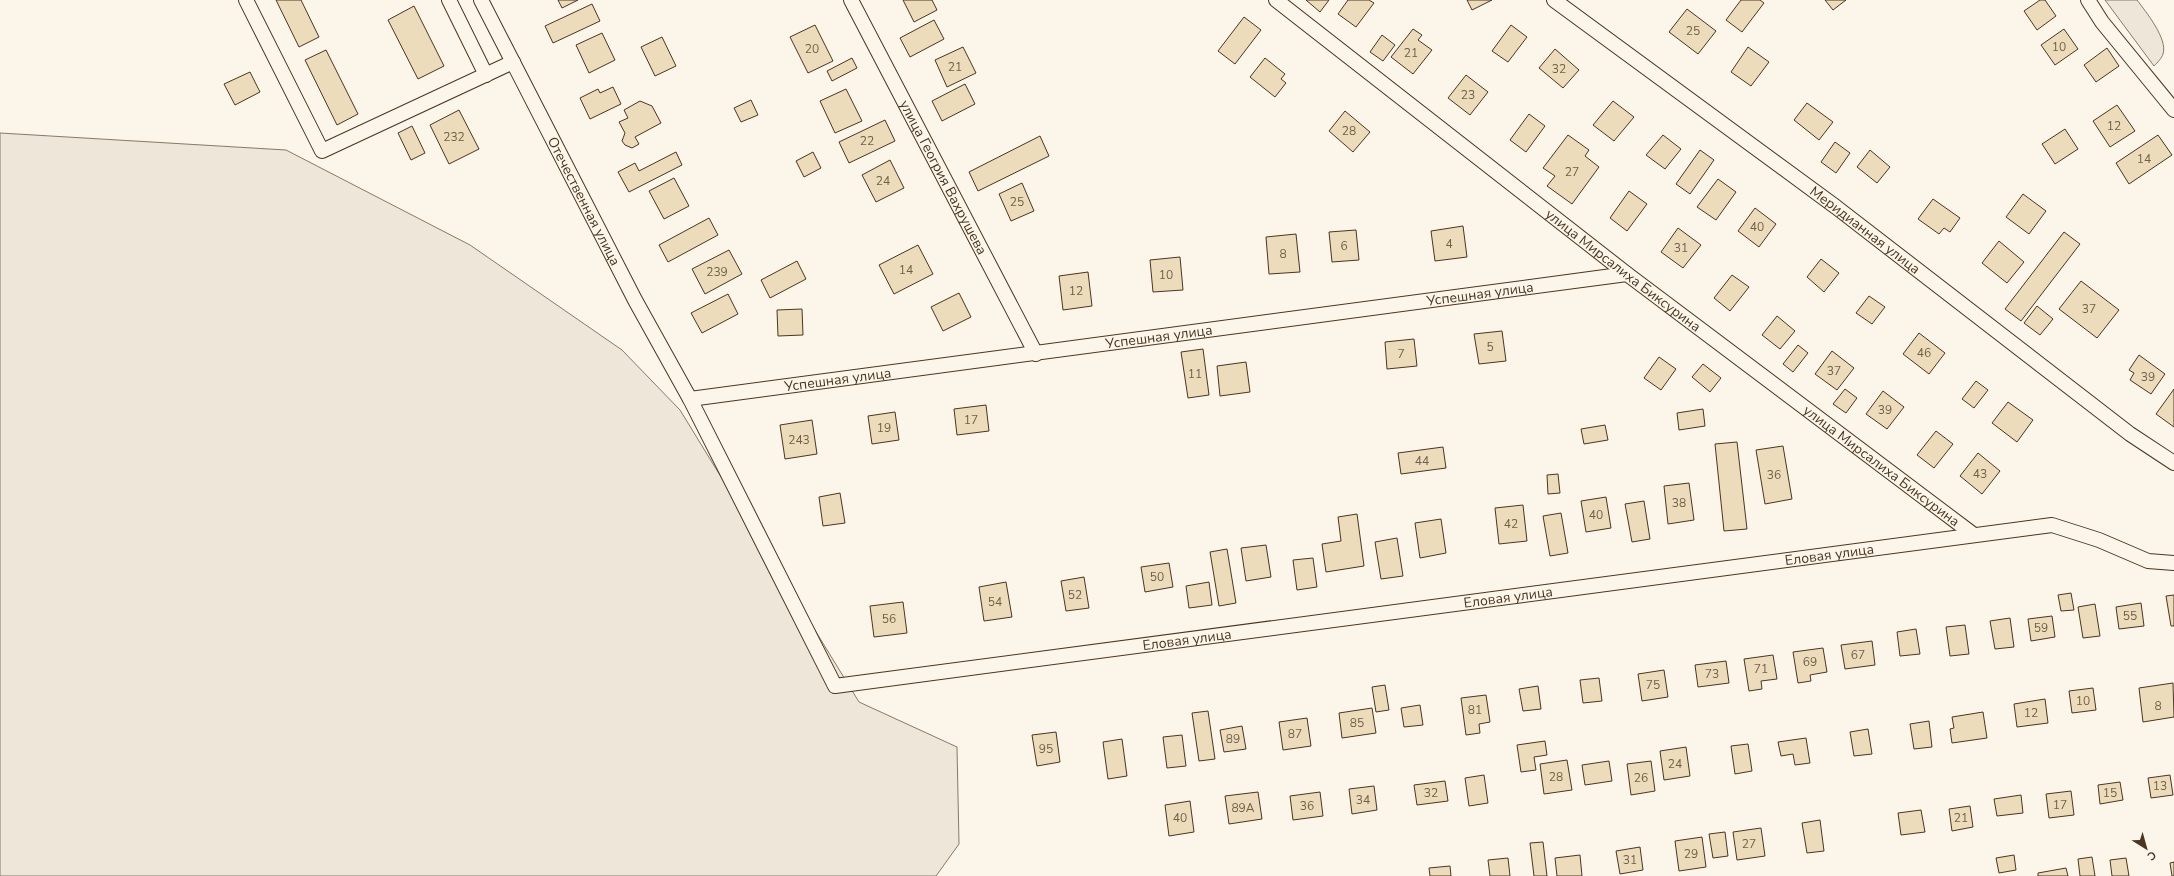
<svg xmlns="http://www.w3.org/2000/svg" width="2174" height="876" viewBox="0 0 2174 876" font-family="'Nunito Sans',sans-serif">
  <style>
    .green { fill: #ede6d9; stroke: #887966 }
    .building { fill: #ecdcbc; stroke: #4a3520 }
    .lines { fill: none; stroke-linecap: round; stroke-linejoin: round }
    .street-casing { stroke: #4a3520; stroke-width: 16 }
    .street { stroke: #fbf6e9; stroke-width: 14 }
    .labels { text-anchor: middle; stroke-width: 3; stroke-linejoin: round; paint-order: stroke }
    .number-label { font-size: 12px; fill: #725f47 }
    .street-label { font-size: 14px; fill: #4a3520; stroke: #fbf6e9 }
  </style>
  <rect width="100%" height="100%" fill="#fbf6e9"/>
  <g class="green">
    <path d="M2105 0H2137C2146 12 2168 39 2163 54 2162 58 2157 63 2154 66Z"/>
    <polygon points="0,133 286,150 470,245 622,350 680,410 859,702 957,747 959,844 936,876 0,876"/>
  </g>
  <g class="building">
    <polygon points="276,0 301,0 319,37 299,47"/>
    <polygon points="558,0 578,0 562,8"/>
    <polygon points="903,0 932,0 937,10 914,22"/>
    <polygon points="1306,0 1329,0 1320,12"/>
    <polygon points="1348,0 1369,0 1374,3 1356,27 1338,14"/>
    <polygon points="1467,0 1492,0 1472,10"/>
    <polygon points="1741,0 1760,0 1764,3 1742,32 1726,20"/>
    <polygon points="1825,0 1846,0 1833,10"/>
    <polygon points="2040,0 2045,0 2056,16 2037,30 2024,11"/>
    <polygon points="592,4 600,21 553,43 545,26"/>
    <polygon points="414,6 444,66 418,79 388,20"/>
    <polygon points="1687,9 1716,31 1698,54 1669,32"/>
    <polygon points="1244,17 1261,30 1235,64 1218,51"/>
    <polygon points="934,20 944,39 910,57 900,38"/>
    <polygon points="815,25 833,61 808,73 790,37"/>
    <polygon points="1511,25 1527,37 1508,62 1492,51"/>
    <polygon points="1413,29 1422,35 1418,40 1432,50 1413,74 1391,57"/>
    <polygon points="2064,29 2078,49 2055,65 2041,45"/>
    <polygon points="602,33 615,60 589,73 576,45"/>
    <polygon points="1382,35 1395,45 1383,61 1370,52"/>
    <polygon points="662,37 676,66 655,76 641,47"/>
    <polygon points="963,47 976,73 947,87 935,60"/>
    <polygon points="1748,47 1769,62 1751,86 1731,72"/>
    <polygon points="2107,48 2119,66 2096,82 2084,65"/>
    <polygon points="1555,49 1579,70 1563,88 1539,68"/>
    <polygon points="326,50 358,114 337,125 305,60"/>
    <polygon points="852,58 857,68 832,81 827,71"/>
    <polygon points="1265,58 1285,74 1281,79 1286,83 1275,97 1250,77"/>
    <polygon points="250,72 260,92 235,105 224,84"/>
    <polygon points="1466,75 1488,92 1470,115 1448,98"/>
    <polygon points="965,84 975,104 942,121 932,101"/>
    <polygon points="613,87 621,104 590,119 580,98 598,89 600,93"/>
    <polygon points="846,89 862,121 835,133 820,101"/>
    <polygon points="751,100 758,115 741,122 734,108"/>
    <polygon points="640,101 652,106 661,123 635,137 639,144 632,148 625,145 622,141 625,133 619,122 628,118 624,110"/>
    <polygon points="1613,101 1634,117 1614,141 1593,125"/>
    <polygon points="1807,103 1833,122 1819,140 1794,120"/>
    <polygon points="2117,105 2135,131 2110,147 2093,121"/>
    <polygon points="459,110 479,149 449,164 430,125"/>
    <polygon points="1345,111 1370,132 1353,152 1329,131"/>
    <polygon points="1529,114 1545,126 1526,152 1510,140"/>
    <polygon points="885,120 895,141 849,163 839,142"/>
    <polygon points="412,126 425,153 411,160 398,133"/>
    <polygon points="2065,129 2078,149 2055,164 2042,144"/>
    <polygon points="1568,135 1589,150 1585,156 1599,167 1572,204 1547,186 1555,176 1543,168"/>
    <polygon points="1663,135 1681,149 1665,169 1646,155"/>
    <polygon points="2158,135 2172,155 2129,184 2116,163"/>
    <polygon points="1040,136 1049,156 978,191 969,172"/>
    <polygon points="1835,142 1850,153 1836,173 1821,162"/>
    <polygon points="1700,150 1714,160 1690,194 1676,184"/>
    <polygon points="1870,150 1890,167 1877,183 1857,167"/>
    <polygon points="676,152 682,165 629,192 618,172 635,163 639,171"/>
    <polygon points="813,152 821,168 804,177 796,161"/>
    <polygon points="890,160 904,188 876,202 862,175"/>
    <polygon points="674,178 689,206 664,219 649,191"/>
    <polygon points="1718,179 1736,192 1716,220 1697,207"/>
    <polygon points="1022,183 1034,211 1011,221 999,194"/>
    <polygon points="1629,191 1647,204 1627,231 1610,218"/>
    <polygon points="2023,194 2046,211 2029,234 2006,217"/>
    <polygon points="1933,199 1960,218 1950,232 1944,228 1939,234 1918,219"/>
    <polygon points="1755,208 1776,224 1759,247 1738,231"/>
    <polygon points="709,218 718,235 668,262 659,245"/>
    <polygon points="1463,226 1467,257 1435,261 1431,231"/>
    <polygon points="1678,228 1701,245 1683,268 1661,252"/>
    <polygon points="1356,230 1359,260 1332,262 1329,232"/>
    <polygon points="2064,232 2080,244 2021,321 2005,309"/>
    <polygon points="1296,234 1300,272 1269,274 1266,237"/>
    <polygon points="1999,241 2024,262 2007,283 1982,263"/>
    <polygon points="918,245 933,274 894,294 879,265"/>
    <polygon points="729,250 742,274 705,294 692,269"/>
    <polygon points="1180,257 1183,290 1153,292 1150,260"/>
    <polygon points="1821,259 1839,273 1824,292 1807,277"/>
    <polygon points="797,261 806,279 770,298 761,280"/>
    <polygon points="1088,272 1092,306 1063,310 1059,276"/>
    <polygon points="1732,275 1749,287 1730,311 1714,298"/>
    <polygon points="2081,281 2119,310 2097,338 2059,309"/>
    <polygon points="959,293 971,317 943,331 931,307"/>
    <polygon points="728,294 738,314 702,333 691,313"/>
    <polygon points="1869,296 1885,307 1872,324 1856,313"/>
    <polygon points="2037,306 2053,319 2040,335 2024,323"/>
    <polygon points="802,309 803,335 778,336 777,310"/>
    <polygon points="1777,316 1795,331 1780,349 1762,335"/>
    <polygon points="1502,331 1506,361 1479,364 1474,334"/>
    <polygon points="1919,333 1945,353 1929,374 1903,354"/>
    <polygon points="1414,339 1417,366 1387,369 1385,342"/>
    <polygon points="1798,345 1808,353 1793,372 1783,364"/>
    <polygon points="1203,349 1209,395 1188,398 1181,352"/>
    <polygon points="1832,351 1854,368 1837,390 1815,374"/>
    <polygon points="2139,355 2165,374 2151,394 2130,380 2134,373 2129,370"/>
    <polygon points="1659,357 1676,369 1661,390 1644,378"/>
    <polygon points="1246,362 1250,392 1220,396 1217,366"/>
    <polygon points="1703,364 1721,378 1710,392 1692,377"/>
    <polygon points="1976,381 1988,390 1974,408 1962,399"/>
    <polygon points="1845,389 1857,398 1846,413 1833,404"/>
    <polygon points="2174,389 2174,427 2156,414"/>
    <polygon points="1883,391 1904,407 1887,429 1866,414"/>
    <polygon points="2008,402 2033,420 2017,442 1992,423"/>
    <polygon points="986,405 989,431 957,435 954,409"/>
    <polygon points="1703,409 1705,426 1679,430 1677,413"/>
    <polygon points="895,412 899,440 872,444 868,416"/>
    <polygon points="812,420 817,454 785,459 780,425"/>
    <polygon points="1605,425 1608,440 1584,444 1581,429"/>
    <polygon points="1936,431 1953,444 1934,468 1917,455"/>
    <polygon points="1737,442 1747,529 1724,531 1715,444"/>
    <polygon points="1783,446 1792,499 1765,504 1756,450"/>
    <polygon points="1443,447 1446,468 1401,474 1398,453"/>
    <polygon points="1978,453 2000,471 1982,494 1960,476"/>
    <polygon points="1558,474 1560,493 1548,494 1547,475"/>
    <polygon points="1689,483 1694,520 1668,524 1664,486"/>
    <polygon points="840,493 845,523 823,526 819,497"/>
    <polygon points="1606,497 1611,528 1586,532 1581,501"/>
    <polygon points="1644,501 1650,539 1632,542 1625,504"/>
    <polygon points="1523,505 1527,541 1499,544 1495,508"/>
    <polygon points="1561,513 1568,553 1550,556 1543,516"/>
    <polygon points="1357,514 1364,566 1326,572 1322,544 1341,541 1338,517"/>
    <polygon points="1441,519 1446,553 1420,558 1415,523"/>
    <polygon points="1397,538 1403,576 1381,579 1375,542"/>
    <polygon points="1266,545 1271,577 1246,581 1241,548"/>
    <polygon points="1227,549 1236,603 1219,606 1210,552"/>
    <polygon points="1313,558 1317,587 1297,590 1293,560"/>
    <polygon points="1169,563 1173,587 1145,592 1141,567"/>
    <polygon points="1084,577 1089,608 1066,611 1061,581"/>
    <polygon points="1006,582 1012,617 984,621 979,587"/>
    <polygon points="1209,582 1212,605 1189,608 1186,586"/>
    <polygon points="2071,593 2074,610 2061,611 2058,595"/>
    <polygon points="2174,595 2174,626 2171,626 2166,596"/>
    <polygon points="903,602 907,633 874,637 870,606"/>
    <polygon points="2141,603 2144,626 2119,629 2116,607"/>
    <polygon points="2095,604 2100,636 2083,638 2078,607"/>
    <polygon points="2052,616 2055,637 2031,641 2028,619"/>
    <polygon points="2010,618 2014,647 1995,649 1990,621"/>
    <polygon points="1965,625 1969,654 1950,656 1946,627"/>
    <polygon points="1916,629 1920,654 1900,656 1897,632"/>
    <polygon points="1872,641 1875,665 1845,669 1841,645"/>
    <polygon points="1823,648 1827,672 1810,675 1811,681 1798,683 1793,652"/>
    <polygon points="1773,655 1777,679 1761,681 1762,689 1749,691 1744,659"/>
    <polygon points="1726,661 1729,683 1698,687 1695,665"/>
    <polygon points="1664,670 1668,697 1642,701 1638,674"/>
    <polygon points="1599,678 1602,701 1583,703 1580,680"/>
    <polygon points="2173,683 2174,717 2143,722 2139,688"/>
    <polygon points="1385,685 1389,710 1376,712 1372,687"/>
    <polygon points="1538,686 1541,709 1523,711 1519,689"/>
    <polygon points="2093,688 2096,710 2072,713 2069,691"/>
    <polygon points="1486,695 1490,722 1479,724 1480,733 1466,735 1461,698"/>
    <polygon points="2045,699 2048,723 2017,727 2014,704"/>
    <polygon points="1420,705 1423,725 1404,727 1401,708"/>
    <polygon points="1372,708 1376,733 1342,738 1339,713"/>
    <polygon points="1208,711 1215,759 1199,761 1192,713"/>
    <polygon points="1983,712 1987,738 1952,743 1950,729 1954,728 1952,717"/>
    <polygon points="1307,718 1311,746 1283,750 1279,722"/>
    <polygon points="1929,721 1932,747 1914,749 1910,724"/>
    <polygon points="1242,726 1246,749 1224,752 1220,730"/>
    <polygon points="1868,729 1872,754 1854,756 1850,732"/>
    <polygon points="1056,732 1060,762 1037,766 1032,735"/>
    <polygon points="1182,735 1186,766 1167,768 1163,737"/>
    <polygon points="1806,738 1810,763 1795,765 1793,754 1781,756 1778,742"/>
    <polygon points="1122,739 1127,776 1108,779 1103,742"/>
    <polygon points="1545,741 1547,755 1534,757 1536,770 1521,772 1517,745"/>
    <polygon points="1748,744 1752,771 1735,774 1731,746"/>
    <polygon points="1686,747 1690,776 1664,780 1660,751"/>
    <polygon points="1567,760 1572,790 1544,794 1540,764"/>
    <polygon points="1609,761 1612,781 1585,785 1582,765"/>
    <polygon points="1651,761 1655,791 1631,795 1627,764"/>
    <polygon points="1484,775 1488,803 1469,806 1465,778"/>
    <polygon points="2170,775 2173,795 2151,798 2148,778"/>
    <polygon points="1445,781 1448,801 1417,805 1414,785"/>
    <polygon points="2120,782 2123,800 2100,804 2098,785"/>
    <polygon points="1374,786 1377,810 1352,814 1349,789"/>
    <polygon points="2071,791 2074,815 2049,818 2046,794"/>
    <polygon points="1258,792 1262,819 1229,824 1225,796"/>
    <polygon points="1320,792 1323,816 1293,820 1290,796"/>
    <polygon points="2021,795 2023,813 1997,816 1994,799"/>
    <polygon points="1190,801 1194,832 1169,836 1165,805"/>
    <polygon points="1970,806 1973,827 1952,831 1949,809"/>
    <polygon points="1921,810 1925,832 1901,835 1898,813"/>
    <polygon points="1820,820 1824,851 1807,853 1802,823"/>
    <polygon points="1761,828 1765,856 1737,860 1733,832"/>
    <polygon points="1725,832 1728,856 1713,858 1709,834"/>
    <polygon points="1702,837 1706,867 1679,871 1675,841"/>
    <polygon points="1543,842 1547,876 1534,876 1530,843"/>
    <polygon points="1640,847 1643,870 1620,874 1616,851"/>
    <polygon points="1580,855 1582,876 1557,876 1555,858"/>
    <polygon points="2014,855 2016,870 1999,873 1996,858"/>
    <polygon points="2092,857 2095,876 2080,876 2078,859"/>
    <polygon points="1508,858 1510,876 1490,876 1488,860"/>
    <polygon points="2126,858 2129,876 2112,876 2110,860"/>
    <polygon points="2174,862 2174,876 2172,876 2170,863"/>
    <polygon points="1450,866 1451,876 1430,876 1429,868"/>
    <polygon points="2066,868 2068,876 2038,876 2038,873"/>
  </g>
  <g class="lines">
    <defs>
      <g id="street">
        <polyline points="246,0 322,151 513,62"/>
        <polyline points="449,0 486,75"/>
        <path id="s1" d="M481 0 635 300 690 399 835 686 2052 525 2099 540 2148 561 2174 563"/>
        <path id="s2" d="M851 0 1036 354"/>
        <path id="s3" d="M1276 0 1627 274 1974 535"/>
        <path id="s4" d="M1554 0 1836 207 2130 434 2174 463"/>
        <polyline points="2088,0 2102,22 2174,110"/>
        <path id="s5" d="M690 399 1627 274"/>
      </g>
    </defs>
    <use href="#street" class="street-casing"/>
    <use href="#street" class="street"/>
  </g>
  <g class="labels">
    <g class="number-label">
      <text x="1693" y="35">25</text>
      <text x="2059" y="51">10</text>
      <text x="812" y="53">20</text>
      <text x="1411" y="57">21</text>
      <text x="955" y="71">21</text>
      <text x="1559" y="73">32</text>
      <text x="1468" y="99">23</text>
      <text x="2114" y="130">12</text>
      <text x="1349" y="135">28</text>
      <text x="454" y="141">232</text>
      <text x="867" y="145">22</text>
      <text x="2144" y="163">14</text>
      <text x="1572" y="176">27</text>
      <text x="883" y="185">24</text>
      <text x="1017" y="206">25</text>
      <text x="1757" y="231">40</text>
      <text x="1449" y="248">4</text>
      <text x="1344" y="250">6</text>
      <text x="1681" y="252">31</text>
      <text x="1283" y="258">8</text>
      <text x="906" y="274">14</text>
      <text x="717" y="276">239</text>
      <text x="1166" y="279">10</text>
      <text x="1076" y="295">12</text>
      <text x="2089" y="313">37</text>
      <text x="1490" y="351">5</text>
      <text x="1924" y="357">46</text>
      <text x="1401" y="358">7</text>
      <text x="1834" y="375">37</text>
      <text x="1195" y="378">11</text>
      <text x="2148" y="381">39</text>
      <text x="1885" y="414">39</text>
      <text x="971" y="424">17</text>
      <text x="884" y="432">19</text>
      <text x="799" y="444">243</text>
      <text x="1422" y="465">44</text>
      <text x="1980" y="478">43</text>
      <text x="1774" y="479">36</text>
      <text x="1679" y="507">38</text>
      <text x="1596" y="519">40</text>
      <text x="1511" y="528">42</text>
      <text x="1157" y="581">50</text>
      <text x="1075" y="599">52</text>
      <text x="995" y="606">54</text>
      <text x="2130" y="620">55</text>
      <text x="889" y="623">56</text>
      <text x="2041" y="632">59</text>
      <text x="1858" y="659">67</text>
      <text x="1810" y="666">69</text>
      <text x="1761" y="673">71</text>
      <text x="1712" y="678">73</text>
      <text x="1653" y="689">75</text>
      <text x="2083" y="705">10</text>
      <text x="2158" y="710">8</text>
      <text x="1475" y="714">81</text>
      <text x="2031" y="717">12</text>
      <text x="1357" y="727">85</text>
      <text x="1295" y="738">87</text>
      <text x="1233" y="743">89</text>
      <text x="1046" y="753">95</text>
      <text x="1675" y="768">24</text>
      <text x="1556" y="781">28</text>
      <text x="1641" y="782">26</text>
      <text x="2160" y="790">13</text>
      <text x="1431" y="797">32</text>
      <text x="2110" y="797">15</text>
      <text x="1363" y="804">34</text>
      <text x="2060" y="809">17</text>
      <text x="1307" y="810">36</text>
      <text x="1243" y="812">89А</text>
      <text x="1180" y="822">40</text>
      <text x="1961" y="822">21</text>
      <text x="1749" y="848">27</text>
      <text x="1691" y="858">29</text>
      <text x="1630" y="864">31</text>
    </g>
    <g class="street-label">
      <text dy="5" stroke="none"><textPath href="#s2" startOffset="200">улица Геогрия Вахрушева</textPath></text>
      <text dy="5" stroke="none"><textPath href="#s1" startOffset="226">Отечественная улица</textPath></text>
      <text dy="5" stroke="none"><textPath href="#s4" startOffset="387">Меридианная улица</textPath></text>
      <text dy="5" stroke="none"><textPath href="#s3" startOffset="440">улица Мирсалиха Биксурина</textPath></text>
      <text dy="5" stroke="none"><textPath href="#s5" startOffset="797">Успешная улица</textPath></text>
      <text dy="5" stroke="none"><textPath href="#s5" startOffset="473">Успешная улица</textPath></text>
      <text dy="5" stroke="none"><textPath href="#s5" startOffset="149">Успешная улица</textPath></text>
      <text dy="5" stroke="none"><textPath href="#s3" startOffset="764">улица Мирсалиха Биксурина</textPath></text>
      <text dy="5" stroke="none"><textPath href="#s1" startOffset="1775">Еловая улица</textPath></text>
      <text dy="5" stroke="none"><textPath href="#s1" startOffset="1451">Еловая улица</textPath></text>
      <text dy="5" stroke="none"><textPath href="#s1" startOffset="1127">Еловая улица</textPath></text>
    </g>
  </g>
  <g transform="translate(2146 848) rotate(143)" stroke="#fbf6e9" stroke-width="3" paint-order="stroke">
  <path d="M0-3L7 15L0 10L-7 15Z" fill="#4a3520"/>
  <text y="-6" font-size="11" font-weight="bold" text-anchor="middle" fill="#4a3520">С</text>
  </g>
</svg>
